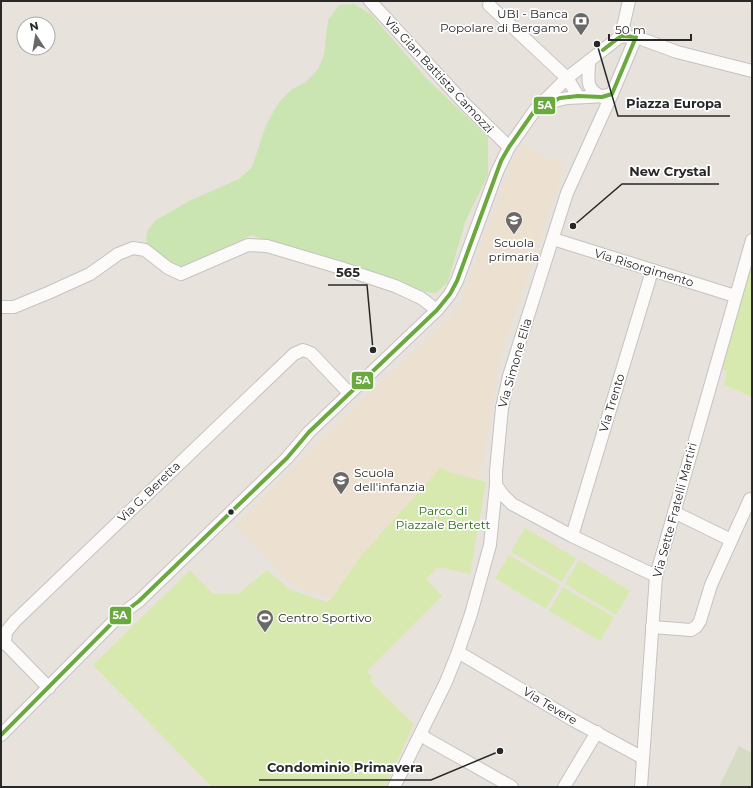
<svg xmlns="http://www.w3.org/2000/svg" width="753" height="788" viewBox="0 0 753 788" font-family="Montserrat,sans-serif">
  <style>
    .education { fill: #ece0d0 }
    .green { fill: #cbe5b2 }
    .cemetery { fill: #d5dcc3 }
    .pitch { fill: #d8e9af }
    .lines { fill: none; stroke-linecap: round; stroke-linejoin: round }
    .minor-casing { stroke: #c4c2c2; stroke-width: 14 }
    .minor { stroke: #fcfbfa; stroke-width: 12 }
    .bus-1-casing { stroke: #fff; stroke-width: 7 }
    .bus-1 { stroke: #6aa93d; stroke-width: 4 }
    .bus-dot { fill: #282828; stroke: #fff; stroke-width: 1.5 }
    .labels { text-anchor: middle; stroke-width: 3.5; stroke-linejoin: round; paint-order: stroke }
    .poi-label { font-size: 12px; fill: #282828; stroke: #fff; text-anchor: start }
    .street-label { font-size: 12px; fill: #282828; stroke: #fff }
    .park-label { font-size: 12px; fill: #2b6914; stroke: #fff }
    .leader { fill: none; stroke: #282828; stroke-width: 1.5 }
    .callout-dot { fill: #282828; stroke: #fff; stroke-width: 1.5 }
    .callout-label { font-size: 13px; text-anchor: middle; font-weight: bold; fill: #282828; stroke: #fff; stroke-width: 3.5; stroke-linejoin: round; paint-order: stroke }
    .line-badge { stroke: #fff; stroke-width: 1.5 }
    .badge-label { font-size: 11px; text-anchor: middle; font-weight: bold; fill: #fff }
  </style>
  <rect width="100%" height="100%" fill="#e8e2dc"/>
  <polygon class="education" points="522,145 565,166 499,361 480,480 449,472 441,467 360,557 331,599 293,585 235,526 356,405 447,321 460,304 513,160"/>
  <polygon class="green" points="354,4 371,14 426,78 488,137 488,175 465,222 448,282 436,293 417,291 355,265 267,241 252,235 185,266 177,267 149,251 146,240 147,231 156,220 191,200 239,179 252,167 266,125 279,102 291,90 306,82 318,69 324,55 328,20 339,5"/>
  <polygon class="cemetery" points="739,746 752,753 752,787 719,787"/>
  <g class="pitch">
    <polygon points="751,269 752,270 752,397 724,385 727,371 720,369"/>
    <polygon points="441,467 449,472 486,482 470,574 438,567 426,579 442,596 367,671 373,678 370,681 414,724 385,787 212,787 93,665 190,570 213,594 238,594 267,570 289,589 326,602 331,599 360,557"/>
    <polygon points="525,528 576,558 562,582 511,552"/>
    <polygon points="509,555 560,585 546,609 495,578"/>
    <polygon points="579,560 630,591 616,615 565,584"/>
    <polygon points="563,587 614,617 600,641 549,611"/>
  </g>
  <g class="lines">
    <defs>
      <g id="minor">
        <polyline points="370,1 466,105 509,147"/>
        <polyline points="489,5 567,78 578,96"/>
        <polyline points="621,36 629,1"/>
        <path d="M589 62C589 79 584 88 602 97"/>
        <polyline points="612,94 567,193 509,376 502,408 496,471 496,485 503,495 512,504 572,536 656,576"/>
        <path d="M543 106C569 92 586 101 612 94L636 37"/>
        <polyline points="553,239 735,296"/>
        <polyline points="1,307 14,307 48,293 90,274 118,254 133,248 145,250 168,268 181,274 248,245 267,246 341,268 395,286 421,298 437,310"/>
        <polyline points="674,512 731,540"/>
        <polyline points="572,536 652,271"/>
        <polyline points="652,627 691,630 696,627 700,621 711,585 750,499"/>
        <polyline points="458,652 573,720 643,758"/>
        <polyline points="49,688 5,643 6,632 15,621 294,354 303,350 311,353 349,393"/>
        <polyline points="421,734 427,739 512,787"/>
        <polyline points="1,735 119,616 139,601 287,458 309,432 437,310 450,294 457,281 497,172 509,147 535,110 567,78 621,36 639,38 677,52 752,71"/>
        <polyline points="394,787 446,682 458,652 471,614 490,545 496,485"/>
        <polyline points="564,787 597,732"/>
        <polyline points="641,787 656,576 752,240"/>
      </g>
    </defs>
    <use href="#minor" class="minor-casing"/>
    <use href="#minor" class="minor"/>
    <defs>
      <polyline id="bus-1" points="1,735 119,616 139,601 287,458 309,432 437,310 450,294 457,281 501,161 509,147 535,110 560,98 578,96 602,97 612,94 636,37 621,36 603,50"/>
    </defs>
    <use href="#bus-1" class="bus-1-casing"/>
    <use href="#bus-1" class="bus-1"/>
  </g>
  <defs>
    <symbol id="bank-pin" viewBox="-11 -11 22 30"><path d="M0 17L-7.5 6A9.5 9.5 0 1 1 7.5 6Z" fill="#6b6967" stroke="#fff"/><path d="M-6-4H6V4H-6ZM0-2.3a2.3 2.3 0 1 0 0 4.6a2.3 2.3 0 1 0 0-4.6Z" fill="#fff"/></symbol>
    <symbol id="school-pin" viewBox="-11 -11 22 30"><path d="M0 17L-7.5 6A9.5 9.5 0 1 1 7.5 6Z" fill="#6b6967" stroke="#fff"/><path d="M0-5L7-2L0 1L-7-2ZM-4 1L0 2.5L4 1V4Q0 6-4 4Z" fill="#fff"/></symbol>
    <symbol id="stadium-pin" viewBox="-11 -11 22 30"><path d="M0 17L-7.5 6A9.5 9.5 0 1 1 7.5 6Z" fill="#6b6967" stroke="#fff"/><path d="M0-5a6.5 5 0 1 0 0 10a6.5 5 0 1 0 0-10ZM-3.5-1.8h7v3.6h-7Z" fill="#fff"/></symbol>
  </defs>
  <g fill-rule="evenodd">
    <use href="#bank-pin" x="571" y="11" width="20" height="27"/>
    <use href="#school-pin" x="504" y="210" width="20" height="27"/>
    <use href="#school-pin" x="331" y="470" width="20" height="27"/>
    <use href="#stadium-pin" x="255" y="608" width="20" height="27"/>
  </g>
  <circle class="bus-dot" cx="231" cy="512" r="3.5"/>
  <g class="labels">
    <g class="poi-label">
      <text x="568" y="18" text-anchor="end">UBI - Banca<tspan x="568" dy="14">Popolare di Bergamo</tspan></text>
      <text x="514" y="247" text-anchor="middle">Scuola<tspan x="514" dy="14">primaria</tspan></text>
      <text x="354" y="477">Scuola<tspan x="354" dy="14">dell'infanzia</tspan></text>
      <text x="278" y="622">Centro Sportivo</text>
    </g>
    <g class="street-label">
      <text transform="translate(439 75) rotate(47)" y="4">Via Gian Battista Camozzi</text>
      <text transform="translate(644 268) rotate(17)" y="4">Via Risorgimento</text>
      <text transform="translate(515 363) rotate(-74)" y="4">Via Simone Elia</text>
      <text transform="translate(612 403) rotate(-73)" y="4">Via Trento</text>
      <text transform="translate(149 492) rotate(-44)" y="4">Via G. Beretta</text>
      <text transform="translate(675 510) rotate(-75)" y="4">Via Sette Fratelli Martiri</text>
      <text transform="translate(550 706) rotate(31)" y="4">Via Tevere</text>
    </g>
    <g class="park-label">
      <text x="443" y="515">Parco di<tspan x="443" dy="14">Piazzale Bertett</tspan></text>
    </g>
  </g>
  <path class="leader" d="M597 44L618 116H730M573 226L622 184H719M373 350L367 285H328M500 751L431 780H259"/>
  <g class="callout-dot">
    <circle cx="597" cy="44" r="4"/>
    <circle cx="573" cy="226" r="4"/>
    <circle cx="373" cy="350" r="4"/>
    <circle cx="500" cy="751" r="4"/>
  </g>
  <g class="callout-label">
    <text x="674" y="108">Piazza Europa</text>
    <text x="670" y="176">New Crystal</text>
    <text x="348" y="277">565</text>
    <text x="345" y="772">Condominio Primavera</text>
  </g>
  <g class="line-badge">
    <rect x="533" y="96" width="23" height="19" rx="4" fill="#6aa93d"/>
    <rect x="351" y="371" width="23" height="19" rx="4" fill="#6aa93d"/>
    <rect x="109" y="606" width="23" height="19" rx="4" fill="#6aa93d"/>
  </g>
  <g class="badge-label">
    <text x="545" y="109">5A</text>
    <text x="363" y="384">5A</text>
    <text x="120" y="619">5A</text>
  </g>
  <rect width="753" height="788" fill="none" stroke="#282828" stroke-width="4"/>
  <g transform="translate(36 36) rotate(348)"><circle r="19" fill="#ffffff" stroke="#a9a9a9"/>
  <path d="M0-3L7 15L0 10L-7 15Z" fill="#6b6967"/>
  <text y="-6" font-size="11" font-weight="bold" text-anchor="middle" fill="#282828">N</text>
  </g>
  <path d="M609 34v6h82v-6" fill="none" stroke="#282828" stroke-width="2"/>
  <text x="615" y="34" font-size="12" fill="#282828" stroke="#ffffff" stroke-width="3" paint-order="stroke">50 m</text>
</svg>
